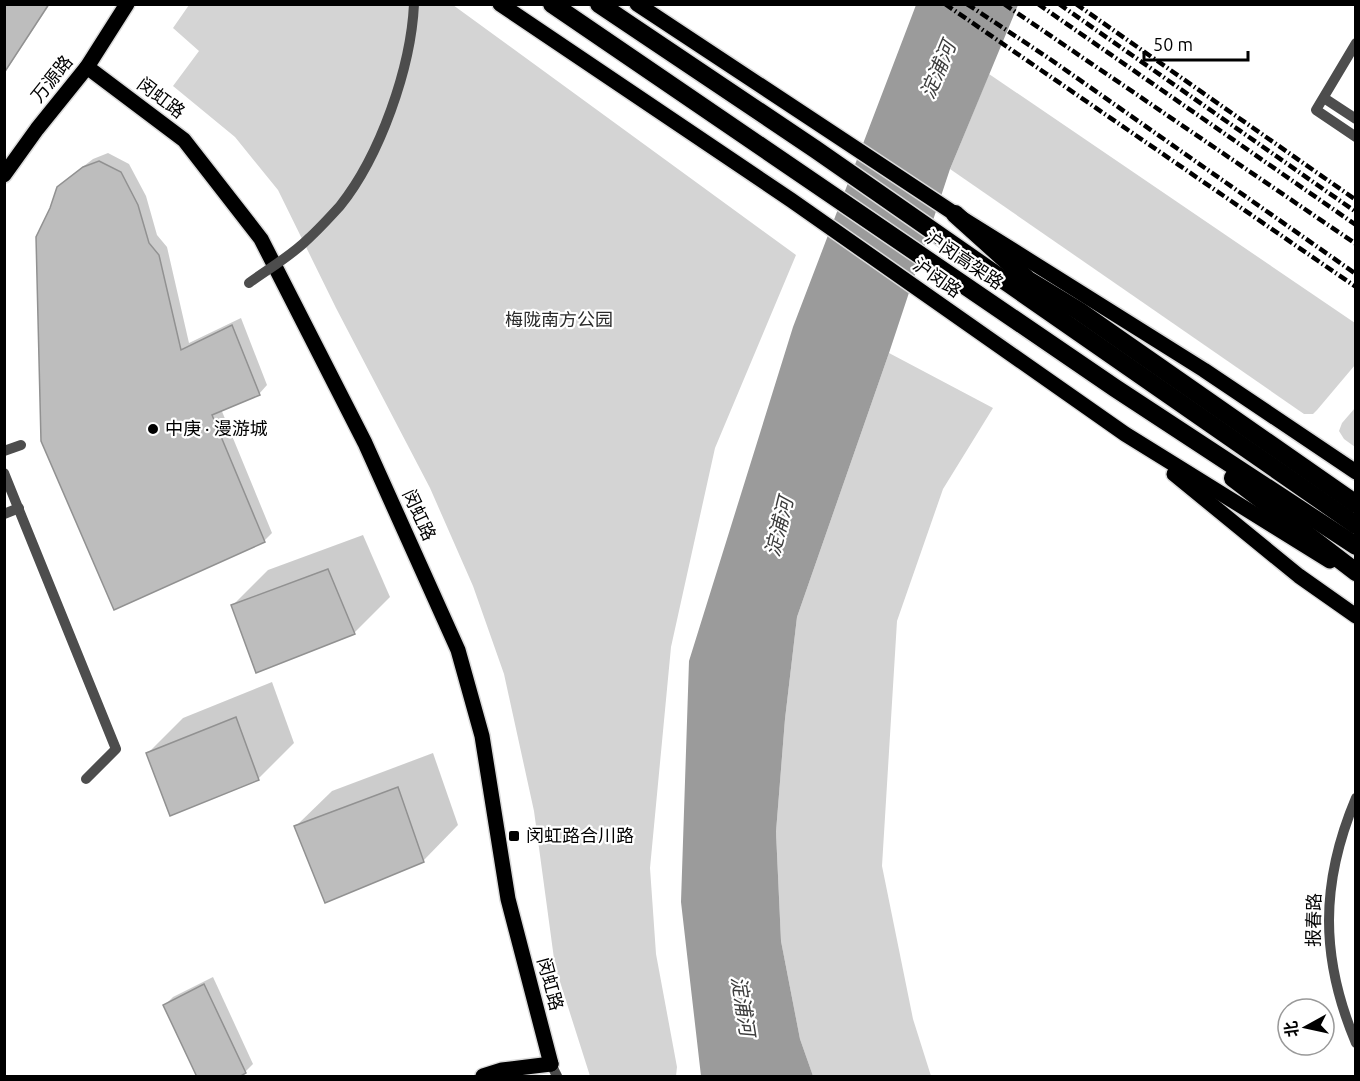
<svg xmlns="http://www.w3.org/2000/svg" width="1360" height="1081" viewBox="0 0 1360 1081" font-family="Ubuntu,'Noto Sans SC',sans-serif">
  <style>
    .green { fill: #d4d4d4 }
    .water { fill: #9b9b9b }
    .shadow { fill: #0003 }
    .building { fill: #bdbdbd; stroke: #919191; stroke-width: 1.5 }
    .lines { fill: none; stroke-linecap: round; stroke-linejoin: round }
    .major-casing { stroke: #dbdbdb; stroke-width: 18 }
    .highway-casing { stroke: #dbdbdb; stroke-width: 21 }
    .minor { stroke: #4d4d4d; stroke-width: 10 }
    .major { stroke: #000; stroke-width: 15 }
    .highway { stroke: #000; stroke-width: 18 }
    .rail { stroke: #000; stroke-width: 4.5; stroke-dasharray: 9 3 1.5 3; stroke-linecap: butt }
    .minor-bridge { stroke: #4d4d4d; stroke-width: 10 }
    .poi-dot { fill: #000; stroke: #fff; stroke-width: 2 }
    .labels { text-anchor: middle; stroke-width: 4.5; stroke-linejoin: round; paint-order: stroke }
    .street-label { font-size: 18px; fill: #000; stroke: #fff }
    .park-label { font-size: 18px; fill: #2b2b2b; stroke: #fff }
    .poi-label { font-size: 18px; fill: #000; stroke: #fff; text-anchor: start }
    .water-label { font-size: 20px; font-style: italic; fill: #3c3c3c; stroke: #fff }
  </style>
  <rect width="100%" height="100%" fill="#fff"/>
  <g class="green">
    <polygon points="189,5 453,5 796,255 715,448 671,647 650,868 656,954 677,1067 676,1076 590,1076 555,966 534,811 504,674 473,586 430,488 336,308 278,190 235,137 173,86 199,51 173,28"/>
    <polygon points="989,74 1355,323 1355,365 1317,410 1313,414 1304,414 950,169"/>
    <polygon points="889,353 993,408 943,489 897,621 882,866 913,1019 931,1076 813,1076 800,1039 781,941 776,832 785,719 797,617"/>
    <polygon points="1355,408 1355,447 1344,439 1339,431 1342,423"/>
  </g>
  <polygon class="water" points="916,5 1018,5 950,169 889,353 797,617 785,719 776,832 781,941 800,1039 813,1076 701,1076 681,902 689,661 793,327"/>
  <g class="shadow">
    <polygon points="4,4 50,4 4,74"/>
    <polygon points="108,153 129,164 146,196 157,235 167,247 189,343 241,318 267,385 259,394 221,409 272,533 264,541 51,208 58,187 67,179 93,159"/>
    <polygon points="363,535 390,597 354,633 257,671 233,605 268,570"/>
    <polygon points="272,682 294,743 259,778 171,814 148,753 183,718"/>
    <polygon points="433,753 458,825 423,861 296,826 332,791"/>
    <polygon points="213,977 253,1064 245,1072 165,1005 173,997"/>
  </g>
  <g class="building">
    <polygon points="4,4 49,4 4,73"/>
    <polygon points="99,161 121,172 138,205 149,243 159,255 181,350 232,325 260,395 212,415 265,542 114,610 41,441 36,237 50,208 57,187 83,167"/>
    <polygon points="328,569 355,634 256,673 231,605"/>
    <polygon points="236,717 259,780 170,816 146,753"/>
    <polygon points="398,787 424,862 325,903 294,826"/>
    <polygon points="204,984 246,1073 239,1077 197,1077 163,1005"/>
  </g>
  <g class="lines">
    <defs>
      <g id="major">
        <polyline points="500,4 791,200 1125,434 1330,561"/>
        <polyline points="637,4 955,214 1204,370 1356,472"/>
        <polyline points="87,67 184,140 261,239 365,443 458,650 482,736 508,899 551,1064"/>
        <polyline points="4,175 37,129 87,67 127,4"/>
        <polyline points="1174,474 1299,576 1356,616"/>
        <polyline points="483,1076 502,1070 551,1064"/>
      </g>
      <g id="highway">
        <polyline points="552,4 1115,388 1356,546"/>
        <polyline points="599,4 815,149 1356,525"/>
        <polyline points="955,214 1028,280 1079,311 1356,504"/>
        <polyline points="1233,478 1356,572"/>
      </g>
    </defs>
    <use href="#major" class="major-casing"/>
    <use href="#highway" class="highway-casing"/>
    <g class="minor">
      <polyline points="1356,43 1316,110 1356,137"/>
      <polyline points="1324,98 1356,119"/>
      <polyline points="4,451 21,445"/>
      <polyline points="4,473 116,749 86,779"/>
      <polyline points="4,514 19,508"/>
      <path d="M1356 798C1320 883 1320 958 1356 1043"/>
      <polyline points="551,1064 557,1076"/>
    </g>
    <use href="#major" class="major"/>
    <use href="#highway" class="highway"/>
    <g class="rail">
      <polyline points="945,4 1356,287"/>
      <polyline points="967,4 1047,57 1356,274"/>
      <polyline points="1004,4 1356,244"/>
      <polyline points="1038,4 1356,225"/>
      <polyline points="1059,4 1356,212"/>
      <polyline points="1076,4 1356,200"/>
    </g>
    <path class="minor-bridge" d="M249 283C268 269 291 256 308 239 319 229 330 217 340 206 380 156 411 68 414 4"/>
  </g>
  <g class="poi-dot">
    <circle cx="153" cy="429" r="6"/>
    <rect x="508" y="830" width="12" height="12" rx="3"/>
  </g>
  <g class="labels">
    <g class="street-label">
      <text transform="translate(52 79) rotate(-51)" y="6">万源路</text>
      <text transform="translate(161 98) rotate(37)" y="6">闵虹路</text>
      <text transform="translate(964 260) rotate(34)" y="6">沪闵高架路</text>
      <text transform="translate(937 278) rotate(35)" y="6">沪闵路</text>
      <text transform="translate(419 515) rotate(65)" y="6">闵虹路</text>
      <text transform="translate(1314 920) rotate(-89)" y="6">报春路</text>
      <text transform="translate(550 984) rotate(75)" y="6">闵虹路</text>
    </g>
    <g class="park-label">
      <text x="559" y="326">梅陇南方公园</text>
    </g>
    <g class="poi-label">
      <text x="165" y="435">中庚 · 漫游城</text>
      <text x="526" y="842">闵虹路合川路</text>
    </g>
    <g class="water-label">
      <text transform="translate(938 70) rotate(-67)" y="7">淀浦河</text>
      <text transform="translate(779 527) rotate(-76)" y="7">淀浦河</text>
      <text transform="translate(743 1006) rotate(81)" y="7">淀浦河</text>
    </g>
  </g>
  <rect width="1360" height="1081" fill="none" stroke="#000000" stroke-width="12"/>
  <g transform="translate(1306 1027) rotate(262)"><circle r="28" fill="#ffffff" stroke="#999999" stroke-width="1.5"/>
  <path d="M0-4.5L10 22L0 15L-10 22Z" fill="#000000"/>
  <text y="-9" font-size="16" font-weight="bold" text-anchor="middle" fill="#000000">北</text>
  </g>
  <path d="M1144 51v9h104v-9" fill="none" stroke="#000000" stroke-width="3"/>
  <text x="1153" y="51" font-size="18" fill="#000000" stroke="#ffffff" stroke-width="4.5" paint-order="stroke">50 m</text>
</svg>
